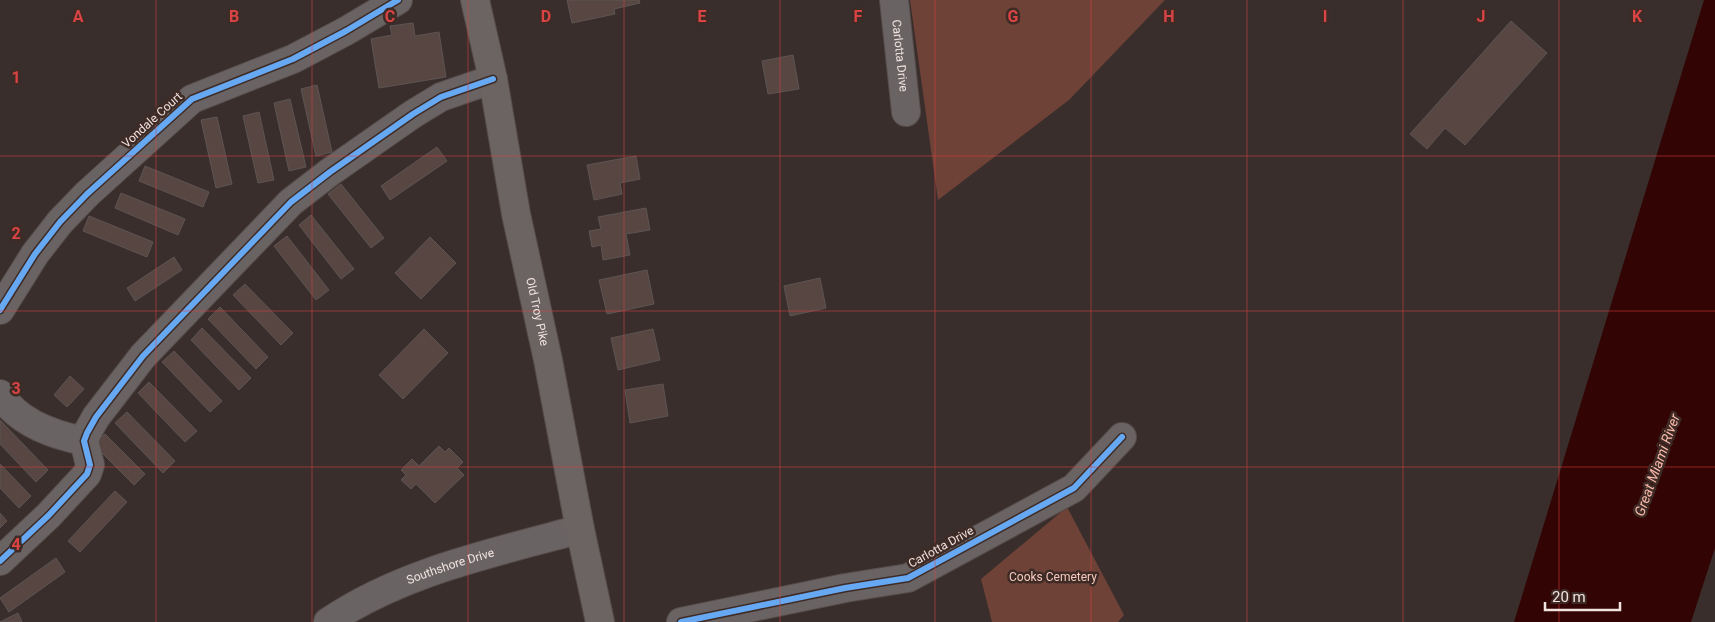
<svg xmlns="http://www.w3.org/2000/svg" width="1715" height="622" viewBox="0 0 1715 622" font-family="Roboto,sans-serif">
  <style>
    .green { fill: #6e4237 }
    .water { fill: #320504 }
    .building { fill: #574642; stroke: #5d5553 }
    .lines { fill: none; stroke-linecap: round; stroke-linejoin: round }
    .minor-casing { stroke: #564c4a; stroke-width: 30 }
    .major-casing { stroke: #564c4a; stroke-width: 30 }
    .minor { stroke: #696463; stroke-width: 28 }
    .major { stroke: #6c6462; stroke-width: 28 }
    .cycleway-casing { stroke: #3f2b26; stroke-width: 9 }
    .cycleway { stroke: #66a8f1; stroke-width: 6 }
    .grid { fill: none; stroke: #da4444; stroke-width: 1; stroke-opacity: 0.55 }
    .labels { text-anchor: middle; stroke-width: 5; stroke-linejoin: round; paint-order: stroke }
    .street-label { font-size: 12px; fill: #f1e3e0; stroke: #3f2b26 }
    .park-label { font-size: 12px; fill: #f6cabf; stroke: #3f2b26 }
    .water-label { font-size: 14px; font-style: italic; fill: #fabaaa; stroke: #3f2b26 }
    .grid-label { font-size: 16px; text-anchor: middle; font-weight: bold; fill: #da4444; stroke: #3f2b26; stroke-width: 5; stroke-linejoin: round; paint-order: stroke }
  </style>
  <rect width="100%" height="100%" fill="#392e2c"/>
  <g class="green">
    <polygon points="910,0 1165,0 1069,100 938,200"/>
    <polygon points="1067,507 1124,615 1118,622 992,622 981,579"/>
  </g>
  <polygon class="water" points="1704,0 1715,0 1715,548 1691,622 1514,622"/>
  <g class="building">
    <polygon points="567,0 639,0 640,3 614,9 615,14 572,23"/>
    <polygon points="1511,21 1547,53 1465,145 1445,128 1427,149 1410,134"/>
    <polygon points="413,23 415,36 439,32 446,77 379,88 371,39 392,35 390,26"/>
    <polygon points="793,55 799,89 768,94 762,61"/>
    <polygon points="317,85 332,152 316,156 301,89"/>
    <polygon points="290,99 306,167 289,171 274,103"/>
    <polygon points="259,112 274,180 258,183 243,116"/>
    <polygon points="217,117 232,184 216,188 201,120"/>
    <polygon points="437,147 447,161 390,200 381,186"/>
    <polygon points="636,156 640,179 620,183 622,194 594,200 587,165"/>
    <polygon points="145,166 209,192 203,207 139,181"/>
    <polygon points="341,184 384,238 371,248 328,194"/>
    <polygon points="121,193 185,219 178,235 115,208"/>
    <polygon points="646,208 650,230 626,234 630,255 603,260 601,245 592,247 589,231 601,229 598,217"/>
    <polygon points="311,215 354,269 341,279 299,225"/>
    <polygon points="89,216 153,242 147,257 83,231"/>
    <polygon points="287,236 329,290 316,300 274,246"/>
    <polygon points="430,237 456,263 421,299 395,273"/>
    <polygon points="174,257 182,270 135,301 127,288"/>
    <polygon points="647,270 654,304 607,314 599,280"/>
    <polygon points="820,278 826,308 790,316 784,286"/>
    <polygon points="245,284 293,333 281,345 233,295"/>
    <polygon points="220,307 268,357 256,369 208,319"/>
    <polygon points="202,328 251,378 239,390 191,340"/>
    <polygon points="424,329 448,353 403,399 379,375"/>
    <polygon points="653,329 660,360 618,370 611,338"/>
    <polygon points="174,351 222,401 210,412 162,362"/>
    <polygon points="70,376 84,389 67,407 54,395"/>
    <polygon points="149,382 197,431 185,442 138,393"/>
    <polygon points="663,384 668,416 630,423 625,390"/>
    <polygon points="127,412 175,461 163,473 115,423"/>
    <polygon points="0,420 48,470 36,482 0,444"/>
    <polygon points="105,434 145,474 134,485 94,445"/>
    <polygon points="439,446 445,452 449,448 463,462 457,468 464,475 435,503 416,484 411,489 401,480 406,475 401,470 412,459 419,466"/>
    <polygon points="0,464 31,496 19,508 0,488"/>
    <polygon points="115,491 127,502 80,552 68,541"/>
    <polygon points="0,513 7,521 0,528"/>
    <polygon points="56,558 65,572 9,612 0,598"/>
    <polygon points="18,613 22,622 0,622"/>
  </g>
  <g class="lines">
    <defs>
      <g id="minor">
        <path id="s1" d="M894 0 906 112"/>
        <polyline points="0,310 35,254 60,222 87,194 192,99 293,59 346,31 398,0"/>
        <path d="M0 394C18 423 53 435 84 441"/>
        <polyline points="0,561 49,515 87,474 90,465 84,441 87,433 96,417 143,356 291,202 330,172 413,114 441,97 493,79"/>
        <path id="s2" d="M328 622C403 571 494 553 580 529"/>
        <polyline points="681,622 845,588 908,578 1074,488 1122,437"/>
      </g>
      <g id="major">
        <path id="s3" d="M475 0 493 79 516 214 548 360 580 529 600 622"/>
      </g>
    </defs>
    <use href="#minor" class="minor-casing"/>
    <use href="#major" class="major-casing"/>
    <use href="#minor" class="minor"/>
    <use href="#major" class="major"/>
    <defs>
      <g id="cycleway">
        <polyline points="0,310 35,254 60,222 87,194 192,99 293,59 346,31 398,0"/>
        <polyline points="0,561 49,515 87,474 90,465 84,441 87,433 96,417 143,356 291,202 330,172 413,114 441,97 493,79"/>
        <polyline points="681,622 845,588 908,578 1074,488 1122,437"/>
      </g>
    </defs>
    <use href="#cycleway" class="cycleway-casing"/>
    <use href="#cycleway" class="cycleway"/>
  </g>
  <path class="grid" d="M156 0V622M312 0V622M468 0V622M624 0V622M780 0V622M935 0V622M1091 0V622M1247 0V622M1403 0V622M1559 0V622M0 156H1715M0 311H1715M0 467H1715"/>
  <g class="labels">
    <g class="street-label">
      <text dy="4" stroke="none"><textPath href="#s1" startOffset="56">Carlotta Drive</textPath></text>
      <text transform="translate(152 120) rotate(-42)" y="4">Vondale Court</text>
      <text dy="4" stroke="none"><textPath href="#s3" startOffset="318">Old Troy Pike</textPath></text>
      <text transform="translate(941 547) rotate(-29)" y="4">Carlotta Drive</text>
      <text dy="4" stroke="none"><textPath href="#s2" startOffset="135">Southshore Drive</textPath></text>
    </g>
    <g class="park-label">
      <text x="1053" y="581">Cooks Cemetery</text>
    </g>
    <g class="water-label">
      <text transform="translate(1657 465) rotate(-70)" y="5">Great Miami River</text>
    </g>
  </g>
  <g class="grid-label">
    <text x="78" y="22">A</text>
    <text x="234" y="22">B</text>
    <text x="390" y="22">C</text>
    <text x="546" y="22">D</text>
    <text x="702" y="22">E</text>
    <text x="858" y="22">F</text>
    <text x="1013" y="22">G</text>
    <text x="1169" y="22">H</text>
    <text x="1325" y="22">I</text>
    <text x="1481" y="22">J</text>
    <text x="1637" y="22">K</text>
    <text x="16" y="83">1</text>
    <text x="16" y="239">2</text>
    <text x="16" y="394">3</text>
    <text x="16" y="550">4</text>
  </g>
  <path d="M1545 602v8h75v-8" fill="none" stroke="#f1e3e0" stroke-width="2.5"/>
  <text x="1552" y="602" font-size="15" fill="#f1e3e0" stroke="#3f2b26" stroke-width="4" paint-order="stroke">20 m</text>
</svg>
